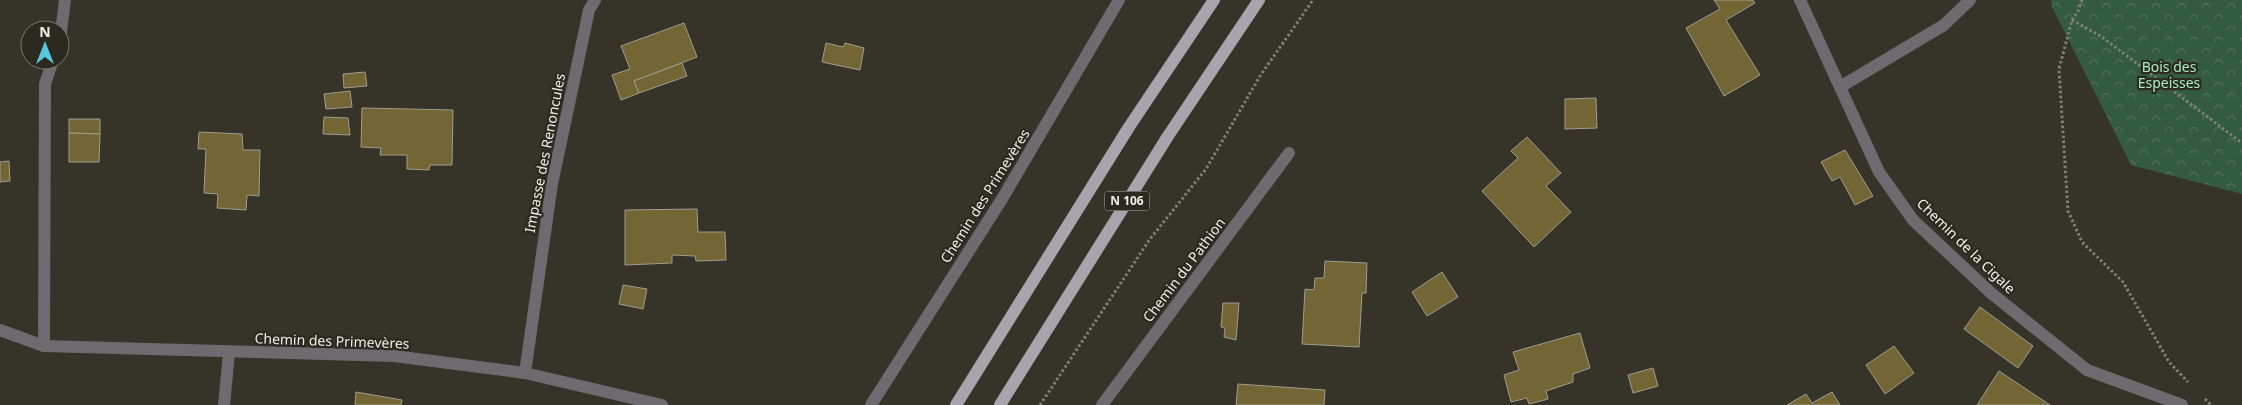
<svg xmlns="http://www.w3.org/2000/svg" width="2242" height="405" viewBox="0 0 2242 405" font-family="'Noto Sans',sans-serif">
  <style>
    .forest { fill: url(#forest-crowns) }
    .building { fill: #736534; stroke: #a09d91 }
    .lines { fill: none; stroke-linecap: round; stroke-linejoin: round }
    .path { stroke: #827f77; stroke-width: 3; stroke-dasharray: 2.5 2.5; stroke-linecap: butt }
    .service { stroke: #6e6b70; stroke-width: 12 }
    .minor { stroke: #6e6b70; stroke-width: 12 }
    .primary { stroke: #a9a3ac; stroke-width: 12 }
    .labels { text-anchor: middle; stroke-width: 4.5; stroke-linejoin: round; paint-order: stroke }
    .shield { fill: #2c2920; stroke: #b5b3ac; stroke-width: 1 }
    .shield-label { font-size: 12px; font-weight: bold; fill: #f0eee8 }
    .park-label { font-size: 14px; fill: #a5efbe; stroke: #2c2920 }
    .street-label { font-size: 14px; fill: #f0eee8; stroke: #2c2920 }
  </style>
  <defs>
    <pattern id="forest-crowns" width="20" height="18" patternUnits="userSpaceOnUse" patternTransform="scale(1.25)"><rect width="20" height="18" fill="#325b41"/><path d="M2 6a3 3 0 1 1 6 0M12 15a3 3 0 1 1 6 0" fill="none" stroke="#50735c"/></pattern>
  </defs>
  <rect width="100%" height="100%" fill="#363329"/>
  <polygon class="forest" points="2051,0 2242,0 2242,194 2131,165 2052,7"/>
  <g class="building">
    <polygon points="1714,0 1753,0 1755,3 1726,20 1760,75 1724,96 1686,28 1720,9"/>
    <polygon points="684,23 697,57 634,81 639,93 621,100 612,75 630,69 621,46"/>
    <polygon points="826,43 843,47 845,43 864,48 860,70 822,62"/>
    <polygon points="682,63 687,76 639,93 634,81"/>
    <polygon points="365,72 367,86 344,88 343,74"/>
    <polygon points="350,91 352,107 326,109 324,94"/>
    <polygon points="1596,98 1597,128 1565,129 1565,99"/>
    <polygon points="362,108 453,110 452,165 430,165 429,170 407,169 407,155 380,155 381,148 361,147"/>
    <polygon points="324,117 348,118 350,135 323,134"/>
    <polygon points="69,119 100,119 100,134 69,133"/>
    <polygon points="199,132 242,134 243,150 260,150 259,196 247,195 246,210 217,208 218,194 204,193 206,149 198,149"/>
    <polygon points="69,133 100,134 99,162 69,162"/>
    <polygon points="1527,137 1561,173 1546,186 1571,212 1534,247 1482,191 1518,158 1511,151"/>
    <polygon points="1845,150 1873,196 1855,205 1840,177 1832,181 1821,162"/>
    <polygon points="9,161 10,181 0,182 0,162"/>
    <polygon points="697,209 698,232 725,232 726,260 696,261 695,256 672,255 672,263 625,265 625,210"/>
    <polygon points="1325,261 1367,263 1366,293 1362,293 1359,347 1302,344 1305,289 1314,290 1315,278 1324,278"/>
    <polygon points="1442,272 1458,297 1427,316 1412,292"/>
    <polygon points="623,285 647,289 643,309 619,304"/>
    <polygon points="1223,303 1239,303 1236,340 1224,337 1225,328 1221,327"/>
    <polygon points="1980,307 2033,346 2018,368 1964,329"/>
    <polygon points="1580,333 1590,368 1573,374 1573,382 1546,391 1548,399 1529,404 1527,398 1511,402 1504,375 1519,370 1513,352"/>
    <polygon points="1894,346 1914,373 1885,394 1866,365"/>
    <polygon points="1653,368 1658,386 1633,393 1628,375"/>
    <polygon points="1999,371 2050,405 1977,405"/>
    <polygon points="1238,384 1325,390 1324,405 1236,405"/>
    <polygon points="356,392 402,400 401,405 355,405"/>
    <polygon points="1832,392 1840,405 1787,405 1806,394 1812,403"/>
  </g>
  <g class="lines">
    <g class="path">
      <polyline points="2082,0 2078,11 2072,20 2059,69 2068,211 2082,242 2123,282 2169,362 2188,382"/>
      <polyline points="2072,20 2102,37 2242,143"/>
      <polyline points="2205,399 2211,405"/>
      <polyline points="1040,405 1150,239 1206,169 1260,76 1313,0"/>
    </g>
    <g class="service">
      <polyline points="60,40 65,0"/>
      <polyline points="44,346 45,84 53,60"/>
    </g>
    <g class="minor">
      <polyline points="1800,0 1879,172 1913,220 1991,293 2087,370 2182,405"/>
      <polyline points="1840,87 1944,25 1970,0"/>
      <polyline points="0,330 44,346 394,356 525,373 662,405"/>
      <polyline points="525,373 552,184 589,10 595,0"/>
      <polyline points="224,405 229,353"/>
      <polyline points="871,405 1002,199 1119,0"/>
      <polyline points="1102,405 1289,153"/>
    </g>
    <g class="primary">
      <polyline points="956,405 1129,127 1214,0"/>
      <polyline points="1000,405 1168,136 1259,0"/>
    </g>
  </g>
  <g class="labels">
    <rect class="shield" x="1104.5" y="191.5" width="45" height="19" rx="4"/>
    <g class="shield-label">
      <text x="1127" y="205">N 106</text>
    </g>
    <g class="park-label">
      <text x="2169" y="72">Bois des<tspan x="2169" dy="16">Espeisses</tspan></text>
    </g>
    <g class="street-label">
      <text transform="translate(545 153) rotate(-79)" y="5">Impasse des Renoncules</text>
      <text transform="translate(985 196) rotate(-58)" y="5">Chemin des Primevères</text>
      <text transform="translate(1966 246) rotate(44)" y="5">Chemin de la Cigale</text>
      <text transform="translate(1184 270) rotate(-53)" y="5">Chemin du Pathion</text>
      <text transform="translate(332 341) rotate(2)" y="5">Chemin des Primevères</text>
    </g>
  </g>
  <g transform="translate(45 45)"><circle r="24" fill="#2c2920" stroke="#7a7870"/>
  <path d="M0-4L9 19L0 12L-9 19Z" fill="#54cade"/>
  <text y="-8" font-size="14" font-weight="bold" text-anchor="middle" fill="#f0eee8">N</text>
  </g>
</svg>
